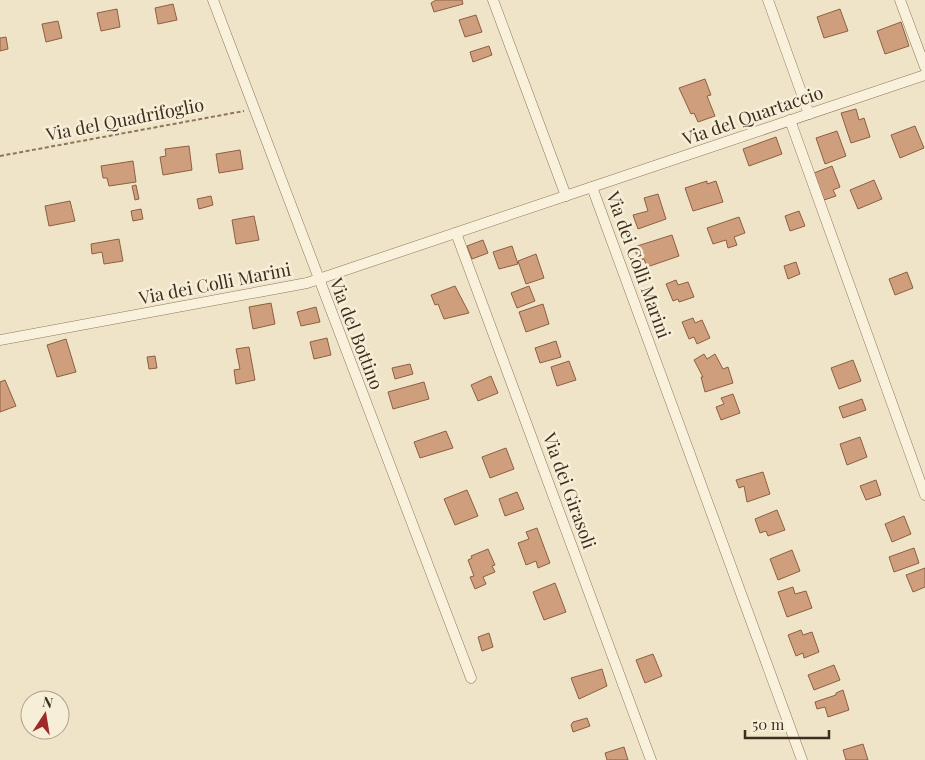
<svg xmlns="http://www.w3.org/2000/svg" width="925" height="760" viewBox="0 0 925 760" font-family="'Playfair Display',serif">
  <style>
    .building { fill: #cf9f7d; stroke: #8d5f41 }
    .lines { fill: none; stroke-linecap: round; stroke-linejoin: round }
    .minor-casing { stroke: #8d765c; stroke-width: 11 }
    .path { stroke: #8d765c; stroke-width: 2; stroke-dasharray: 4 2.5; stroke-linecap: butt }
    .minor { stroke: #faf1dc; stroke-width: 10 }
    .labels { text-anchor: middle; stroke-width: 5; stroke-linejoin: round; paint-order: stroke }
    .street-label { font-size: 18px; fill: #3d2e20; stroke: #f7eed8 }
  </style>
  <rect width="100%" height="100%" fill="#f0e4c8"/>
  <g class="building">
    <polygon points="436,0 462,0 463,4 434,12 431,3"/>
    <polygon points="173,4 177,20 158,24 155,8"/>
    <polygon points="117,9 120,27 101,31 97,13"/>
    <polygon points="840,9 848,31 824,38 817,17"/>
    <polygon points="476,15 482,32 465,37 459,20"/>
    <polygon points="58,21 62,38 46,42 42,24"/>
    <polygon points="901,22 909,46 885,54 877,31"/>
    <polygon points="6,37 8,49 0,51 0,38"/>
    <polygon points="489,46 492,55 473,62 470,52"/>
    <polygon points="705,79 711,95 707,96 715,116 698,122 694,113 691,114 679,88"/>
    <polygon points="856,109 859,120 864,118 870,137 851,143 841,113"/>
    <polygon points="915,126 924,148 900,158 891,135"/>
    <polygon points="837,131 846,156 825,164 816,138"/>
    <polygon points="776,137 782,154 749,166 743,149"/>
    <polygon points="189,146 192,170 163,175 160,157 166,156 165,149"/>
    <polygon points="240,150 243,169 219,173 216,154"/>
    <polygon points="133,161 136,182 109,186 107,178 103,178 101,166"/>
    <polygon points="832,166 840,187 833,190 836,196 824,200 814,173"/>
    <polygon points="874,180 882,199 858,209 850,190"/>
    <polygon points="707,181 707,184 716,181 723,202 693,211 685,188"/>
    <polygon points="136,185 139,199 135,200 132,186"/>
    <polygon points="658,194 666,219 638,229 633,215 648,211 644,198"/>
    <polygon points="211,196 213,205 199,209 197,199"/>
    <polygon points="70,201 75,221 49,226 45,206"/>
    <polygon points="141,209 143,219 133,221 131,211"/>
    <polygon points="799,211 805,226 790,231 785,216"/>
    <polygon points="254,216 259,240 236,244 232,220"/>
    <polygon points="739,217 745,233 734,237 737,245 728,248 726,240 713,244 707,228"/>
    <polygon points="672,235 679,256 647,267 644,259 639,261 634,247"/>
    <polygon points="119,239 123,261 104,264 102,252 92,254 91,244"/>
    <polygon points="483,240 488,253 472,259 467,246"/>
    <polygon points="512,246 518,264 499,269 493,252"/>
    <polygon points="536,254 544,278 526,284 518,261"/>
    <polygon points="796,262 800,274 788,279 784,266"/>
    <polygon points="907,272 913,288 895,295 889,279"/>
    <polygon points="676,280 678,285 688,282 694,297 679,302 678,299 673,301 666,284"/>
    <polygon points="455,286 469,313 444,319 438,304 435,305 431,295"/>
    <polygon points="529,286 535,301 517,308 511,293"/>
    <polygon points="271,303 275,324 253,329 249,307"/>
    <polygon points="543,304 549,324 526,332 519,312"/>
    <polygon points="316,307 320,322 301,326 297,312"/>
    <polygon points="693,318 695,323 702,320 710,338 697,344 694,337 689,339 682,322"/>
    <polygon points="327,338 331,355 314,359 310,342"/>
    <polygon points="66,339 76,372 57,377 47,345"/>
    <polygon points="556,341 561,357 540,363 535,348"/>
    <polygon points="249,347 255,380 236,384 234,370 240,369 236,349"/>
    <polygon points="704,354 707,359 715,354 723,369 728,367 733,383 705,392 701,377 703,377 694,360"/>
    <polygon points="155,356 157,368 149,369 147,357"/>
    <polygon points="853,360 861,381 839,389 831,368"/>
    <polygon points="569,361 576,380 557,386 551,367"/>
    <polygon points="410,364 413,374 395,379 392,368"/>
    <polygon points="491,376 498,393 478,401 471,385"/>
    <polygon points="5,380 16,406 0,412 0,382"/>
    <polygon points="424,382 429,399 393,409 388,392"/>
    <polygon points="733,394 740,413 721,420 716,407 724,404 721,398"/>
    <polygon points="862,399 866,410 843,418 839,407"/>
    <polygon points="446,431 453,448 420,458 414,442"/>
    <polygon points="860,437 867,457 847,465 840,444"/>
    <polygon points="506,448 514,469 490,478 482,457"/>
    <polygon points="763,472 770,494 747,502 744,486 739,488 736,480"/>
    <polygon points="876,480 881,495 866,500 860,486"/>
    <polygon points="467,490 478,516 455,525 444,499"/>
    <polygon points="517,492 524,509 505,516 499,499"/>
    <polygon points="777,510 785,530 768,536 766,531 760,533 755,519"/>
    <polygon points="904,516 911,534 892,542 885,524"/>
    <polygon points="537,528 550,563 538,568 536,561 526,565 518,543 529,539 526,532"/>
    <polygon points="914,548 919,563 894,572 889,557"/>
    <polygon points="488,549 495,565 492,566 495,572 483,577 486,584 475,589 470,577 474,576 468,560 472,558 471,556"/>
    <polygon points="792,550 800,571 778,580 770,559"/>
    <polygon points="925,568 925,587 913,592 906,575"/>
    <polygon points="555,583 566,612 544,620 533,592"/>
    <polygon points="793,587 795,594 806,591 812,608 787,617 778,592"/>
    <polygon points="801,630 803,635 812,632 819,652 804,658 803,653 796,656 788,635"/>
    <polygon points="489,633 493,647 482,651 478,637"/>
    <polygon points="653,654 662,676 645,683 636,660"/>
    <polygon points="834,665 840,680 814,690 808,675"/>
    <polygon points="602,669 607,686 579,699 571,678"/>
    <polygon points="843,690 849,710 828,717 825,707 817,709 815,702 836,695 836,693"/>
    <polygon points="587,718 590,726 573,732 571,725 573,722"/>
    <polygon points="863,744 868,760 846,760 843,750"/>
    <polygon points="624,747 628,760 607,760 605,753"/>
  </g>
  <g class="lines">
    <defs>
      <g id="minor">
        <polyline points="213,0 471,678"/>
        <polyline points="493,0 566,196"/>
        <polyline points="768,0 809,114"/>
        <polyline points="900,0 925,67"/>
        <polyline points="790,120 925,495"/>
        <polyline points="592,187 925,75"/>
        <polyline points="456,233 651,760"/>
        <polyline points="0,340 307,283 592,187 802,760"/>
      </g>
    </defs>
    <use href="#minor" class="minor-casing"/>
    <polyline class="path" points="0,156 244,111"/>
    <use href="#minor" class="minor"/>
  </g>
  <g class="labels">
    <g class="street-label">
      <text transform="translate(753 116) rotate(-19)" y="6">Via del Quartaccio</text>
      <text transform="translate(125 120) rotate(-11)" y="6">Via del Quadrifoglio</text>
      <text transform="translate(638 265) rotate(70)" y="6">Via dei Colli Marini</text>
      <text transform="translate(215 284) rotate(-11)" y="6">Via dei Colli Marini</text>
      <text transform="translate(356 334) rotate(69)" y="6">Via del Bottino</text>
      <text transform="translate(569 491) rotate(70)" y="6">Via dei Girasoli</text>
    </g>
  </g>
  <g transform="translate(45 715) rotate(12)"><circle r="24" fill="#f7eed8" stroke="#ada18e"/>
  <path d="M0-4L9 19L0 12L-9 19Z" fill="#9e2a2b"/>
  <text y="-8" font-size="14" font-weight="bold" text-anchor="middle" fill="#3d2e20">N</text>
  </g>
  <path d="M745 730v8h84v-8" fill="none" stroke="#3d2e20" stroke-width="2.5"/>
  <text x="752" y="730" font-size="15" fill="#3d2e20" stroke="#f7eed8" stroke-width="4" paint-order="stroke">50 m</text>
</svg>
